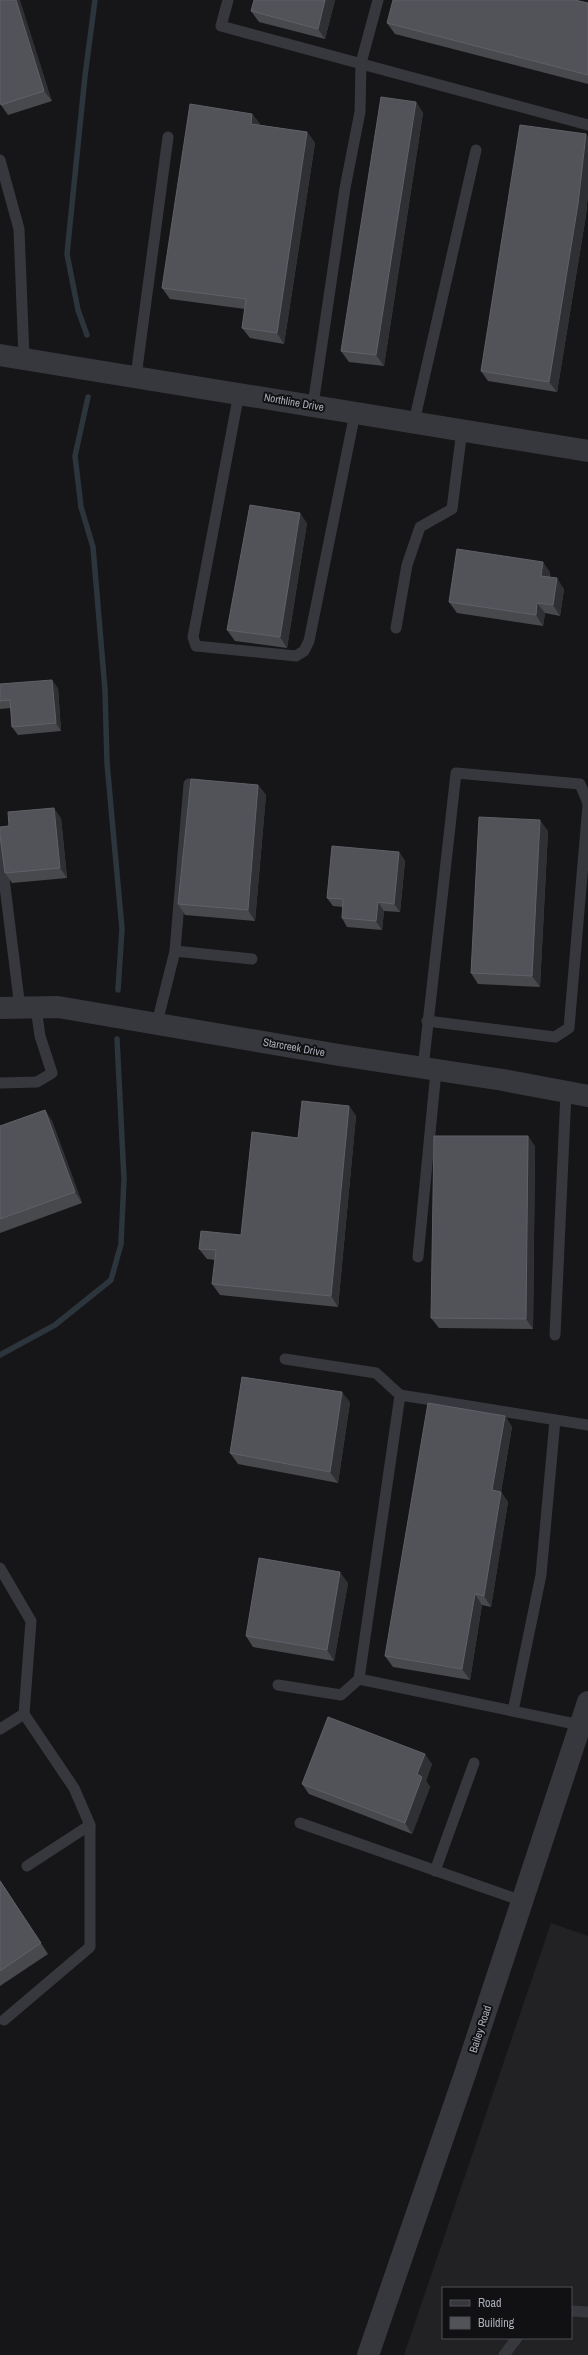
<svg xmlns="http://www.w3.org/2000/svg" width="588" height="2355" viewBox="0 0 588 2355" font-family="'Archivo Narrow',sans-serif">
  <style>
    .built { fill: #222225; fill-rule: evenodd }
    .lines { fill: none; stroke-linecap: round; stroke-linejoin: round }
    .stream { stroke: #2c353c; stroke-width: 5.5 }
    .service { stroke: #37383d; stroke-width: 11 }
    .minor { stroke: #37383d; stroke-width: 22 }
    .tertiary { stroke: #37383d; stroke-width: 22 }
    .wall { fill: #47494d }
    .shaded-wall { fill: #2f3033 }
    .building { fill: #525359; stroke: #5f6168 }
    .labels { text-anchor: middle; stroke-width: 4; stroke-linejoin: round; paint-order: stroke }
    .street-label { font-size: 11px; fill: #a8adb8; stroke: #111113 }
  </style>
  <rect width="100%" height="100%" fill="#161618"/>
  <path class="built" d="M551 1923 588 1936V2355H404ZM443 2288H571V2338H443Z"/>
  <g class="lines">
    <g class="stream">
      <polyline points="87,335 78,310 67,254 85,76 95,0"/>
      <polyline points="88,397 75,456 81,507 93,547 105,690 107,763 122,929 118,990"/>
      <polyline points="0,1355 55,1325 111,1280 121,1244 124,1179 117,1039"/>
    </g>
    <g class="service">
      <polyline points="228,0 221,26 588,125"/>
      <polyline points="0,160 19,229 24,358"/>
      <polyline points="136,376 168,137"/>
      <polyline points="239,393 193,637 196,646 296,656 304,651 309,641 355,413"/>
      <polyline points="313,405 345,188 360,112 361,63 378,0"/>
      <polyline points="414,422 476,150"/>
      <polyline points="396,628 407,565 420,527 452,509 462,430"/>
      <polyline points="0,846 20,1008"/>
      <polyline points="175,951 252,959"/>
      <polyline points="427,1021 555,1037 569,1028 588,805"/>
      <polyline points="157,1023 175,951 189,784"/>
      <polyline points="423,1068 456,773 580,784 588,803"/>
      <polyline points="0,1083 37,1082 52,1073 40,1036 36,1008"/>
      <polyline points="418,1257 436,1071"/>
      <polyline points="555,1335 566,1092"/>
      <polyline points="285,1359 376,1373 400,1395"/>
      <polyline points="0,1568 31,1621 24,1714 0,1729"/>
      <polyline points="278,1685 341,1695 359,1679"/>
      <polyline points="513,1711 541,1575 555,1420"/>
      <polyline points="580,1725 359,1679 400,1395 588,1425"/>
      <polyline points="300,1823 522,1901"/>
      <polyline points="27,1866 90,1825"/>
      <polyline points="435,1871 474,1763"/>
      <polyline points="4,2020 90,1947 90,1825 74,1788 24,1714"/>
      <polyline points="571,2311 588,2312"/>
      <polyline points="504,2355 517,2338"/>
    </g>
    <g class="minor">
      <polyline points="0,355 588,451"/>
      <polyline points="0,1008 58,1007 339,1055 503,1080 588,1096"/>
    </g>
    <polyline class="tertiary" points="368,2355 465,2074 588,1702"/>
  </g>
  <g class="wall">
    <polygon points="0,0 52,101 8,115 1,105"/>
    <polygon points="335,0 325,39 259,22 251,11"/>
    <polygon points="588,3 588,84 395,34 387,23"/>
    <polygon points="416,102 423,113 384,366 349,362 341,351"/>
    <polygon points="252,114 260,124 260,125 307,132 315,143 284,344 250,338 242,328 245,309 170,299 162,288"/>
    <polygon points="586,134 588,137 588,194 586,215 557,392 488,381 481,371"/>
    <polygon points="307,523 287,648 235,641 227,630"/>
    <polygon points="550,572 550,577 564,589 560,616 545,613 543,626 457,613 449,602"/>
    <polygon points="0,684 58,688 61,731 18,735 12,727 11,708 0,709"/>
    <polygon points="258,785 266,795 255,921 185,915 178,904"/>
    <polygon points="61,818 67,878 12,883 5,873 0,839 0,827 9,826"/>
    <polygon points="548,831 540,987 478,984 471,973"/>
    <polygon points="399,852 405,861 400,912 384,911 382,930 347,927 342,918 343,907 333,906 327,898"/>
    <polygon points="349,1106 356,1116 338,1307 220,1295 212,1284 215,1260 207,1259 199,1249 241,1235 298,1138"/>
    <polygon points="45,1110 52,1121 82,1203 0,1233 0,1126"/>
    <polygon points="528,1136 535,1147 533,1329 439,1328 431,1318"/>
    <polygon points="350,1402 338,1483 238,1464 230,1453"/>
    <polygon points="505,1416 512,1427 501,1492 508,1502 491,1607 482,1605 470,1680 393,1667 385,1656"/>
    <polygon points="348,1583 334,1661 253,1647 246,1636"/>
    <polygon points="432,1764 426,1781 430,1787 412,1834 309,1794 302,1784"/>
    <polygon points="0,1880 48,1954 0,1986"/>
  </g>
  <g class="shaded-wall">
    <polygon points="16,0 20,0 52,101 44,91"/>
    <polygon points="325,0 335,0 325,39 318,29"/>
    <polygon points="416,102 423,113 384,366 376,355"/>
    <polygon points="252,114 260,124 258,135 251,124"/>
    <polygon points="307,132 315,143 284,344 277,333"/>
    <polygon points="586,134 588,137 588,194 586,215 557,392 549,382"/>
    <polygon points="300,513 307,523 287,648 280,637"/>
    <polygon points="543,562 550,572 548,586 541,576"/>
    <polygon points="557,578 564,589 560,616 553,605"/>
    <polygon points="537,603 545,613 543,626 536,615"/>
    <polygon points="52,680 58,688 61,731 56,723"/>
    <polygon points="258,785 266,795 255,921 248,910"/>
    <polygon points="54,808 61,818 67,878 60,868"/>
    <polygon points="540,820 548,831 540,987 532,976"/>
    <polygon points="399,852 405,861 400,912 394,904"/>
    <polygon points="378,902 384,911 382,930 376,921"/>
    <polygon points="349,1106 356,1116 338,1307 331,1296"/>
    <polygon points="45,1110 52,1121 82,1203 75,1192"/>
    <polygon points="528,1136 535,1147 533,1329 526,1319"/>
    <polygon points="342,1392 350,1402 338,1483 330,1472"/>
    <polygon points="505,1416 512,1427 501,1492 508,1502 491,1607 484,1596 492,1490"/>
    <polygon points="340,1572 348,1583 334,1661 327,1650"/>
    <polygon points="475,1594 482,1605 470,1680 462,1669"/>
    <polygon points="425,1754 432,1764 426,1781 430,1787 412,1834 405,1823 417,1774"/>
  </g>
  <g class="building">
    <polygon points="0,0 16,0 44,91 1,105 0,101"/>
    <polygon points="254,0 325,0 318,29 251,11"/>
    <polygon points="393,0 575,0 588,3 588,75 387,23"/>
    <polygon points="381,97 416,102 376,355 341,351"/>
    <polygon points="190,104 252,114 251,124 307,132 277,333 242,328 246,299 162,288"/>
    <polygon points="520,125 586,134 578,204 549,382 481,371"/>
    <polygon points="250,505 300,513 280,637 227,630"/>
    <polygon points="457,549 543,562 541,576 557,578 553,605 537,603 536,615 449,602"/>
    <polygon points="52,680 56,723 12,727 10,700 0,701 0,684"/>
    <polygon points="191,779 258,785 248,910 178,904"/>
    <polygon points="54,808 60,868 5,873 0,835 0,827 9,826 8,812"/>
    <polygon points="479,817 540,820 532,976 471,973"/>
    <polygon points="332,846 399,852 394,904 378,902 376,921 342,918 343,899 327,898"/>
    <polygon points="302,1101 349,1106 331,1296 212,1284 216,1250 199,1249 201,1231 241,1235 252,1132 298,1138"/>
    <polygon points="45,1110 75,1192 0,1219 0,1126"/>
    <polygon points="434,1136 528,1136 526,1319 431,1318"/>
    <polygon points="242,1377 342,1392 330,1472 230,1453"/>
    <polygon points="428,1403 505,1416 492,1490 501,1492 484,1596 475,1594 462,1669 385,1656"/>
    <polygon points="259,1558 340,1572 327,1650 246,1636"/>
    <polygon points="328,1717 425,1754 417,1774 422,1777 405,1823 302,1784"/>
    <polygon points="0,1881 41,1943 0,1971"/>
  </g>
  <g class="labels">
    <g class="street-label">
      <text transform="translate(294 402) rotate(10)" y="4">Northline Drive</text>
      <text transform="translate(294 1047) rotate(10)" y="4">Starcreek Drive</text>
      <text transform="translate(480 2029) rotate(-72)" y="4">Bailey Road</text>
    </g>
  </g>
  <rect x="442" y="2287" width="130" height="52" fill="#111113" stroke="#4d4f55"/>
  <rect x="450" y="2300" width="20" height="6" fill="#37383d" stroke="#4d4f55"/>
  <text x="478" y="2307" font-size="12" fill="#a8adb8">Road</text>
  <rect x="450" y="2317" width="20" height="12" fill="#525359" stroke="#4d4f55"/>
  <text x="478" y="2327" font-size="12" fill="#a8adb8">Building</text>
</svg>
